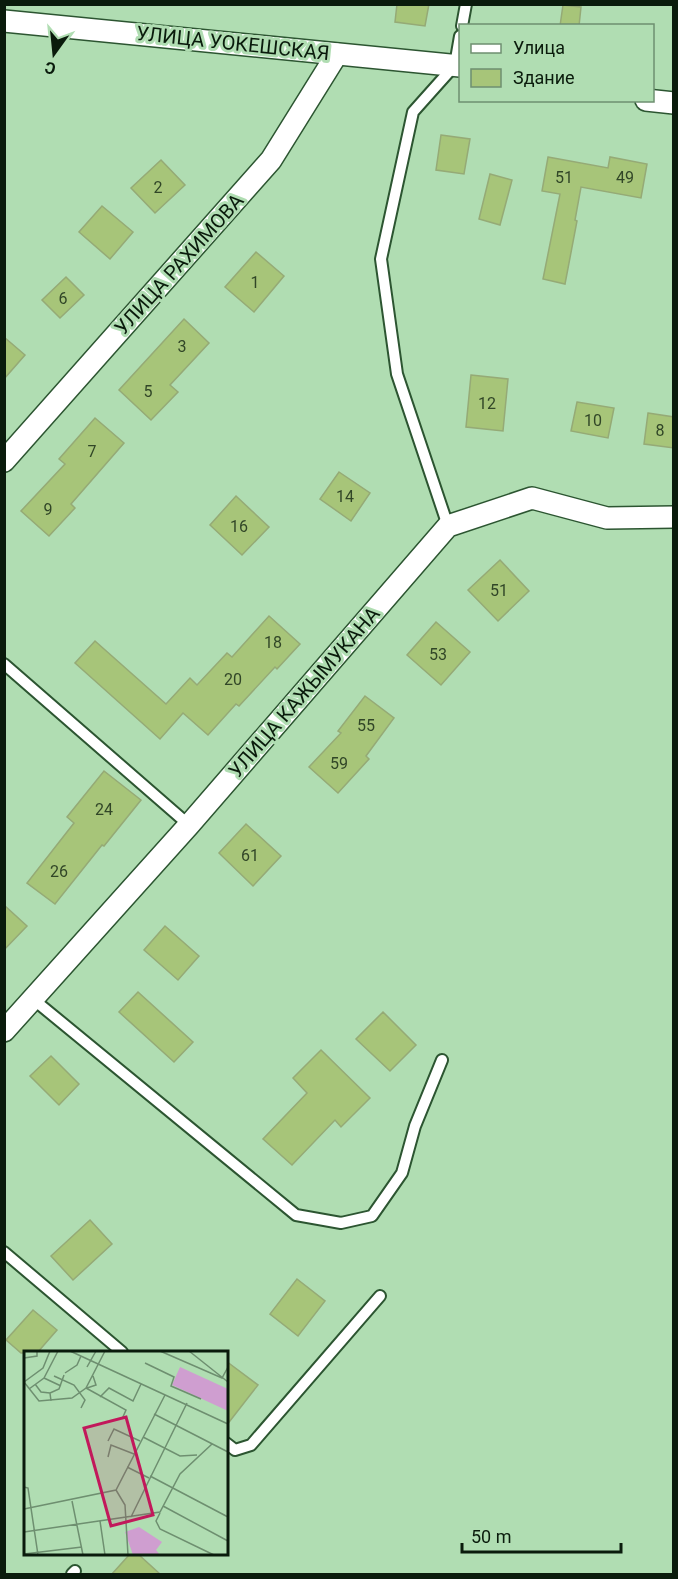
<svg xmlns="http://www.w3.org/2000/svg" width="678" height="1579" viewBox="0 0 678 1579" font-family="Roboto,sans-serif">
  <style>
    .building { fill: #a7c579; stroke: #95aa76; stroke-width: 1.5 }
    .lines { fill: none; stroke-linecap: round; stroke-linejoin: round }
    .lane-casing { stroke: #2c5531; stroke-width: 14 }
    .street-casing { stroke: #2c5531; stroke-width: 24 }
    .lane { stroke: #fff; stroke-width: 10 }
    .street { stroke: #fff; stroke-width: 21 }
    .labels { text-anchor: middle; stroke-width: 6; stroke-linejoin: round; paint-order: stroke }
    .number-label { font-size: 16px; fill: #314627 }
    .street-label { font-size: 20px; fill: #0a1b0c; stroke: #b0ddb2 }
    .inset-road { fill: none; stroke: #6e8f70; stroke-width: 1.5 }
    .view { fill: #c2185b; fill-opacity: 0.15; stroke: #c2185b; stroke-width: 3 }
    .inset-edge { fill: none; stroke: #0a1b0c; stroke-width: 3 }
  </style>
  <rect width="100%" height="100%" fill="#b0ddb2"/>
  <g class="building">
    <polygon points="397,4 429,4 425,26 395,22"/>
    <polygon points="563,5 581,7 579,26 560,26"/>
    <polygon points="441,135 470,139 464,174 436,170"/>
    <polygon points="548,157 608,168 610,157 647,164 641,198 581,187 575,220 577,221 565,284 543,279 560,194 542,191"/>
    <polygon points="161,160 185,185 155,213 131,188"/>
    <polygon points="490,174 512,180 500,225 479,219"/>
    <polygon points="102,206 133,232 110,259 79,232"/>
    <polygon points="256,252 284,276 254,312 225,287"/>
    <polygon points="66,277 84,295 60,318 42,300"/>
    <polygon points="184,319 209,343 170,385 178,392 151,420 119,390"/>
    <polygon points="4,337 25,355 4,379"/>
    <polygon points="471,375 508,379 503,431 466,427"/>
    <polygon points="577,402 614,408 608,438 571,431"/>
    <polygon points="648,413 674,417 674,448 644,444"/>
    <polygon points="95,418 124,443 71,504 75,508 49,536 21,511 65,464 59,459"/>
    <polygon points="339,472 370,493 351,521 320,499"/>
    <polygon points="236,496 269,527 242,555 210,525"/>
    <polygon points="500,560 529,591 498,621 468,590"/>
    <polygon points="269,616 300,644 277,669 275,667 239,706 236,704 208,735 183,713 160,739 75,663 95,641 166,704 190,678 197,685 227,653 232,657"/>
    <polygon points="436,622 470,652 441,685 407,655"/>
    <polygon points="365,696 394,718 366,756 369,759 338,793 309,767 341,733 338,731"/>
    <polygon points="104,771 141,800 104,846 102,845 55,904 27,883 74,823 67,817"/>
    <polygon points="246,824 281,856 253,886 219,853"/>
    <polygon points="4,905 27,926 4,950"/>
    <polygon points="165,926 199,956 178,980 144,950"/>
    <polygon points="138,992 193,1042 174,1062 119,1012"/>
    <polygon points="383,1012 416,1045 390,1071 356,1039"/>
    <polygon points="321,1050 370,1098 341,1127 335,1120 292,1165 263,1139 307,1093 293,1078"/>
    <polygon points="51,1056 79,1084 59,1105 30,1076"/>
    <polygon points="90,1220 112,1244 73,1280 51,1256"/>
    <polygon points="297,1279 325,1301 298,1336 270,1314"/>
    <polygon points="33,1310 57,1330 37,1353 21,1353 6,1340"/>
    <polygon points="226,1361 258,1385 226,1426"/>
    <polygon points="130,1554 138,1554 161,1575 111,1575"/>
  </g>
  <g class="lines">
    <defs>
      <g id="lane">
        <polyline points="462,26 466,4"/>
        <polyline points="448,526 397,374 381,259 413,112 455,65 460,36"/>
        <polyline points="4,664 189,825"/>
        <polyline points="33,999 296,1215 341,1223 372,1216 402,1173 415,1126 442,1060"/>
        <polyline points="4,1252 122,1352"/>
        <polyline points="226,1443 235,1450 251,1445 380,1296"/>
        <polyline points="72,1574 75,1571"/>
      </g>
      <g id="street">
        <polyline points="4,21 460,66"/>
        <polyline points="646,100 674,103"/>
        <polyline points="4,461 271,160 337,54"/>
        <polyline points="4,1031 189,825 448,526 532,498 607,518 674,517"/>
      </g>
    </defs>
    <use href="#lane" class="lane-casing"/>
    <use href="#street" class="street-casing"/>
    <use href="#lane" class="lane"/>
    <use href="#street" class="street"/>
  </g>
  <g class="labels">
    <g class="number-label">
      <text x="564" y="183">51</text>
      <text x="625" y="183">49</text>
      <text x="158" y="193">2</text>
      <text x="255" y="288">1</text>
      <text x="63" y="304">6</text>
      <text x="182" y="352">3</text>
      <text x="148" y="397">5</text>
      <text x="487" y="409">12</text>
      <text x="593" y="426">10</text>
      <text x="660" y="436">8</text>
      <text x="92" y="457">7</text>
      <text x="345" y="502">14</text>
      <text x="48" y="515">9</text>
      <text x="239" y="532">16</text>
      <text x="499" y="596">51</text>
      <text x="273" y="648">18</text>
      <text x="438" y="660">53</text>
      <text x="233" y="685">20</text>
      <text x="366" y="731">55</text>
      <text x="339" y="769">59</text>
      <text x="104" y="815">24</text>
      <text x="250" y="861">61</text>
      <text x="59" y="877">26</text>
    </g>
    <g class="street-label">
      <text transform="translate(233 43) rotate(6)" y="7">УЛИЦА УОКЕШСКАЯ</text>
      <text transform="translate(179 264) rotate(-48)" y="7">УЛИЦА РАХИМОВА</text>
      <text transform="translate(304 692) rotate(-49)" y="7">УЛИЦА КАЖЫМУКАНА</text>
    </g>
  </g>
  <g transform="translate(24 1351)">
    <rect width="204" height="204" fill="#b0ddb2"/>
    <path d="M156 16 204 38V60L148 34ZM115 176 138 191 132 199 136 204H109L101 181Z" fill="#cf9ed0"/>
    <path class="inset-road" d="M46 0 204 73M136 0 198 27 204 16M165 0 204 31M0 7 13 5V0M121 12 150 26 147 35 177 48M63 16 72 0M41 22 53 14 57 5M30 25 50 34 61 49 57 57M20 27 37 35M0 31 15 50 48 47 62 37 81 0M0 31 19 17 26 0M11 33 17 41 26 42M62 37 102 59 98 68M63 37 72 34 69 25M5 38 20 27 34 0M76 46 85 37 109 50 117 33M27 50 26 42 35 38 40 24M130 63 204 101M119 86 156 105 173 104M84 90 90 78 116 90M84 106 87 94 110 103M103 116 125 127M126 125 204 166M0 136 4 137 14 204M92 139 101 154 104 204M48 150 59 204M139 155 204 190M0 158 92 139 141 44M136 162 132 170 136 178 190 204M107 166 163 52M76 170 81 204M0 181 136 161 156 123 188 93M0 203 58 196"/>
    <path class="view" d="M102 66 129 164 87 175 60 77Z"/>
    <rect width="204" height="204" class="inset-edge"/>
  </g>
  <rect width="678" height="1579" fill="none" stroke="#0a1b0c" stroke-width="12"/>
  <rect x="459" y="24" width="195" height="78" fill="#b0ddb2" stroke="#6e8f70" stroke-width="1.5"/>
  <rect x="471" y="44" width="30" height="9" fill="#ffffff" stroke="#6e8f70" stroke-width="1.5"/>
  <text x="513" y="54" font-size="18" fill="#0a1b0c">Улица</text>
  <rect x="471" y="69" width="30" height="18" fill="#a7c579" stroke="#6e8f70" stroke-width="1.5"/>
  <text x="513" y="84" font-size="18" fill="#0a1b0c">Здание</text>
  <g transform="translate(54 54) rotate(195)" stroke="#b0ddb2" stroke-width="4.5" paint-order="stroke">
  <path d="M0-4.5L10 22L0 15L-10 22Z" fill="#0a1b0c"/>
  <text y="-9" font-size="16" font-weight="bold" text-anchor="middle" fill="#0a1b0c">С</text>
  </g>
  <path d="M462 1543v9h159v-9" fill="none" stroke="#0a1b0c" stroke-width="3"/>
  <text x="471" y="1543" font-size="18" fill="#0a1b0c" stroke="#b0ddb2" stroke-width="4.5" paint-order="stroke">50 m</text>
</svg>
